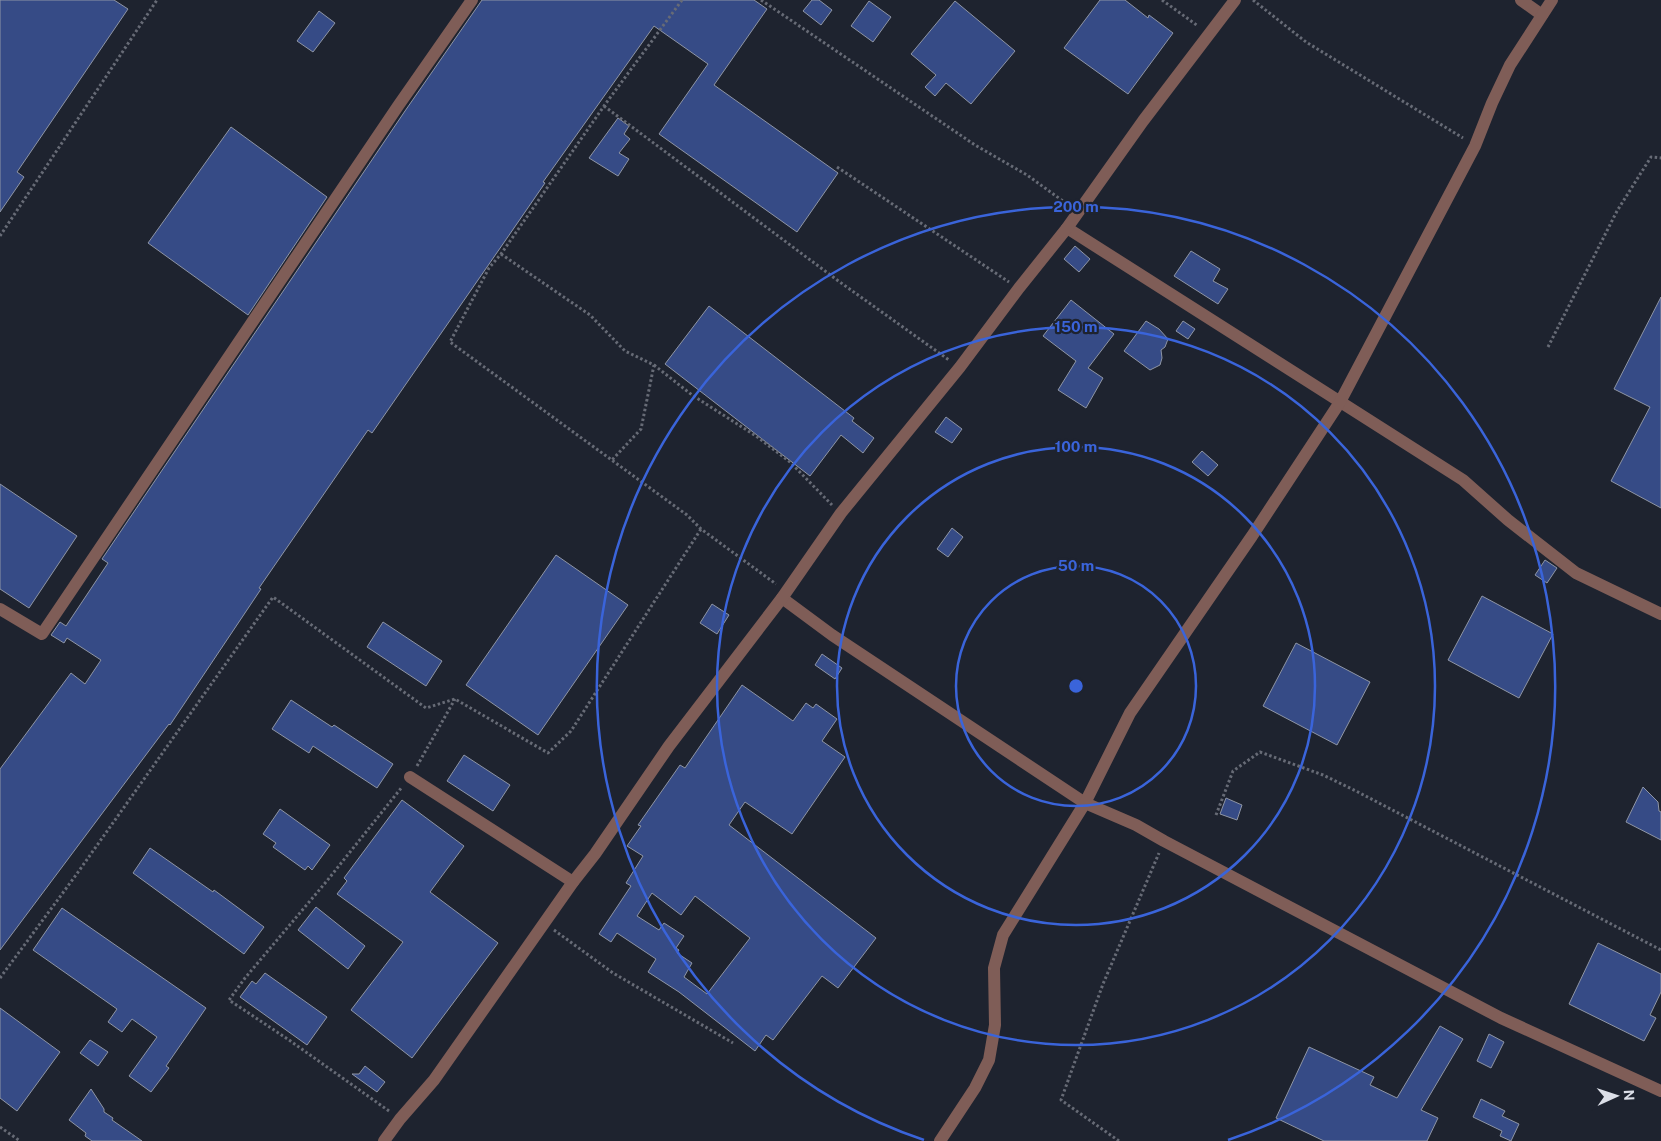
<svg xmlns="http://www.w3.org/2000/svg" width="1661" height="1141" viewBox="0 0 1661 1141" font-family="'Public Sans',sans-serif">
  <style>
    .building { fill: #364b86; stroke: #8e95a5; fill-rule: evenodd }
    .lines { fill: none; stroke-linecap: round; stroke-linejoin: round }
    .path { stroke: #676b76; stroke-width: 3; stroke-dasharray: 2.5 2.5; stroke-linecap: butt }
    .minor { stroke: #7f5d57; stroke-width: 12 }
    .ring { fill: none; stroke: #3a64da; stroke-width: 2.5 }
    .centre { fill: #3a64da; stroke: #1e232f; stroke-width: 2.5 }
    .ring-label { font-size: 15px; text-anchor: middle; font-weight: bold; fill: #3a64da; stroke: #1e232f; stroke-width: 4.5; stroke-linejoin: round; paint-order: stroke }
  </style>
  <rect width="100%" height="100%" fill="#1e232f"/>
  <g class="building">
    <polygon points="0,0 114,0 128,9 17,172 24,177 0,212"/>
    <polygon points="482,0 754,0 767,9 714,85 838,173 797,232 659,134 708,64 654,26 543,182 545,183 505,241 372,433 368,430 259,588 261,589 170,725 169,724 0,950 0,769 71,673 85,684 101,660 67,638 64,643 51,635 60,622 66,626 108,563 102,559 405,111"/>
    <polygon points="812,0 819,0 832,10 821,25 803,11"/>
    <polygon points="1100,0 1125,0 1148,18 1149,15 1173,33 1128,94 1064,48"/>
    <polygon points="869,1 891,17 873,42 851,26"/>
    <polygon points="955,1 1015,51 971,104 946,83 935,96 925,87 936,75 911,54"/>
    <polygon points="319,11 335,23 313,52 297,41"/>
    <polygon points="618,118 629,126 624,134 630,139 619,153 629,159 618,176 589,158"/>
    <polygon points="231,127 327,197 248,315 148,243"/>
    <polygon points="1075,246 1090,259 1079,272 1064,259"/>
    <polygon points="1191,251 1220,269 1213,281 1228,289 1218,304 1174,276"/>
    <polygon points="1661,297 1661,508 1611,481 1650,407 1614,389"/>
    <polygon points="1071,300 1114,334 1088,368 1103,378 1086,408 1058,390 1076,361 1043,336"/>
    <polygon points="709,306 854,418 852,421 874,438 863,453 841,435 810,476 665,364"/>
    <polygon points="1146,321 1159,329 1168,339 1165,347 1161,350 1162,358 1160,365 1150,370 1124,351"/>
    <polygon points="1183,321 1195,329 1188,339 1176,331"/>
    <polygon points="946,417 962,429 952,443 935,432"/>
    <polygon points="1202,451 1218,465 1208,476 1192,462"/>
    <polygon points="0,484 77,536 29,608 0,589"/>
    <polygon points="952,528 963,537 948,557 937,549"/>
    <polygon points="556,555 628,605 538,735 466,685"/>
    <polygon points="1545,560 1557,568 1547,583 1535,575"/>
    <polygon points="1482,596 1553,634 1519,698 1448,660"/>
    <polygon points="712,604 729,615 717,634 700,623"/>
    <polygon points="383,622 442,661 426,686 367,647"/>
    <polygon points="1296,643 1370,682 1337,745 1263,706"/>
    <polygon points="822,654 842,668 835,679 815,665"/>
    <path d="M742 685 793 721 806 703 813 708 816 704 837 719 822 741 845 757 792 834 745 802 729 825 876 938 838 988 822 976 773 1040 766 1035 755 1051 679 992 648 972 656 959 617 933 611 942 599 934 631 886 626 883 643 856 627 846 641 826 638 825 680 765 685 768ZM652 893 681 915 695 896 750 938 707 994 684 977 692 963 677 953 679 950 676 948 684 936 664 923 659 930 637 916Z"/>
    <polygon points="291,700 332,727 334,725 393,764 377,788 313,746 309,753 272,729"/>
    <polygon points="464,755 510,785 493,811 447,781"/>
    <polygon points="1643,787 1658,802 1659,811 1661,812 1661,840 1626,822"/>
    <polygon points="1226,798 1242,805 1237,820 1220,814"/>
    <polygon points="402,800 464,846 430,892 498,943 412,1058 351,1010 403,942 337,894 347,881 344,878"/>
    <polygon points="280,809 330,845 312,870 308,866 305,870 273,847 276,843 263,834"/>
    <polygon points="150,848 213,892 214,890 264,927 244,954 133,873"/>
    <polygon points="316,907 365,946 348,969 298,930"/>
    <polygon points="62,908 206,1008 166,1066 169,1068 151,1092 129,1076 157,1037 132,1019 122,1032 108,1022 117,1009 33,950"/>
    <polygon points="1598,943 1661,974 1661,992 1650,1015 1656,1018 1644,1041 1569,1004"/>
    <polygon points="265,973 327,1017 307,1045 240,997 252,981 256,984"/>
    <polygon points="0,1008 60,1052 17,1111 0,1098"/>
    <polygon points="1440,1026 1463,1039 1421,1110 1438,1118 1427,1141 1324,1141 1276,1118 1309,1047 1374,1077 1370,1085 1397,1098"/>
    <polygon points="1489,1034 1504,1042 1491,1068 1477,1061"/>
    <polygon points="90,1040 108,1052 98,1066 80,1053"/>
    <polygon points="365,1066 385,1082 377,1092 352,1074 359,1074"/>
    <polygon points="91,1089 104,1109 104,1112 113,1118 112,1120 142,1141 92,1141 85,1136 86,1133 69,1120"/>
    <polygon points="1481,1099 1505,1111 1502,1116 1519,1124 1511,1141 1500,1136 1502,1131 1473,1117"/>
  </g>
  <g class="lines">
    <g class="path">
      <polyline points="682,0 604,106 501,254 489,268 450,342 687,515 701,529 776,584"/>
      <polyline points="761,0 975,145 1027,175 1067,204"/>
      <polyline points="1162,0 1198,26"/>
      <polyline points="1253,0 1306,42 1463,138"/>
      <polyline points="604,106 837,280 949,360"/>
      <polyline points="837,167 1009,282"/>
      <polyline points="0,236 157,0"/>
      <polyline points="501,254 590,315 625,351 654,365 641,429 612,460"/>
      <polyline points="1548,347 1617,211 1651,157 1661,158"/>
      <polyline points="654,365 692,395 756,436 790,462 832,505"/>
      <polyline points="417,766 455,699"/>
      <polyline points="1216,815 1233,771 1260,752 1323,775 1356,791 1661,950"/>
      <polyline points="554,930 613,973 733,1043"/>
      <polyline points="0,978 76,875 273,597 426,708 455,699 548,753 571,731 701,529"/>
      <polyline points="389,1111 289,1040 229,1000 245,978 326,882 402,787"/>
      <polyline points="0,1127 20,1141"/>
      <polyline points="1119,1141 1061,1100 1103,984 1159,853"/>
    </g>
    <g class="minor">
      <polyline points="1521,0 1542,15"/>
      <polyline points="1067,228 1463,480 1508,520 1576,573 1661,614"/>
      <polyline points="782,598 832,635 1085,803 1136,825 1164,841 1501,1018 1661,1091"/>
      <polyline points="0,609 42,634 398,106 472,0"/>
      <polyline points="410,777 573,882"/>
      <polyline points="384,1141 400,1119 434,1080 573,882 595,854 669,746 782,598 841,513 960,367 1019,288 1067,228 1143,121 1235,0"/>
      <polyline points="940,1141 975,1088 989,1060 995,1025 994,968 1003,935 1085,803 1130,713 1252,536 1340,402 1475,146 1492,103 1510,65 1552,0"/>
    </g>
  </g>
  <g class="ring">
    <circle cx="1076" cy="686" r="120"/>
    <circle cx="1076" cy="686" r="239"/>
    <circle cx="1076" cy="686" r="359"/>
    <path d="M924 1140A479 479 0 1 1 1228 1140"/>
  </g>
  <circle cx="1076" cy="686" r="8" class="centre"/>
  <g class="ring-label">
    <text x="1076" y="212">200 m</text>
    <text x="1076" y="332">150 m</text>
    <text x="1076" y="452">100 m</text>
    <text x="1076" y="571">50 m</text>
  </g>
  <g transform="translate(1616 1096) rotate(87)" stroke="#1e232f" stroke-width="4" paint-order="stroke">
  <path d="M0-4L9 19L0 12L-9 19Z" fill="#dcdfe8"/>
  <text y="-8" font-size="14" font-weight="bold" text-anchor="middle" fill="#dcdfe8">N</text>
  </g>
</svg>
